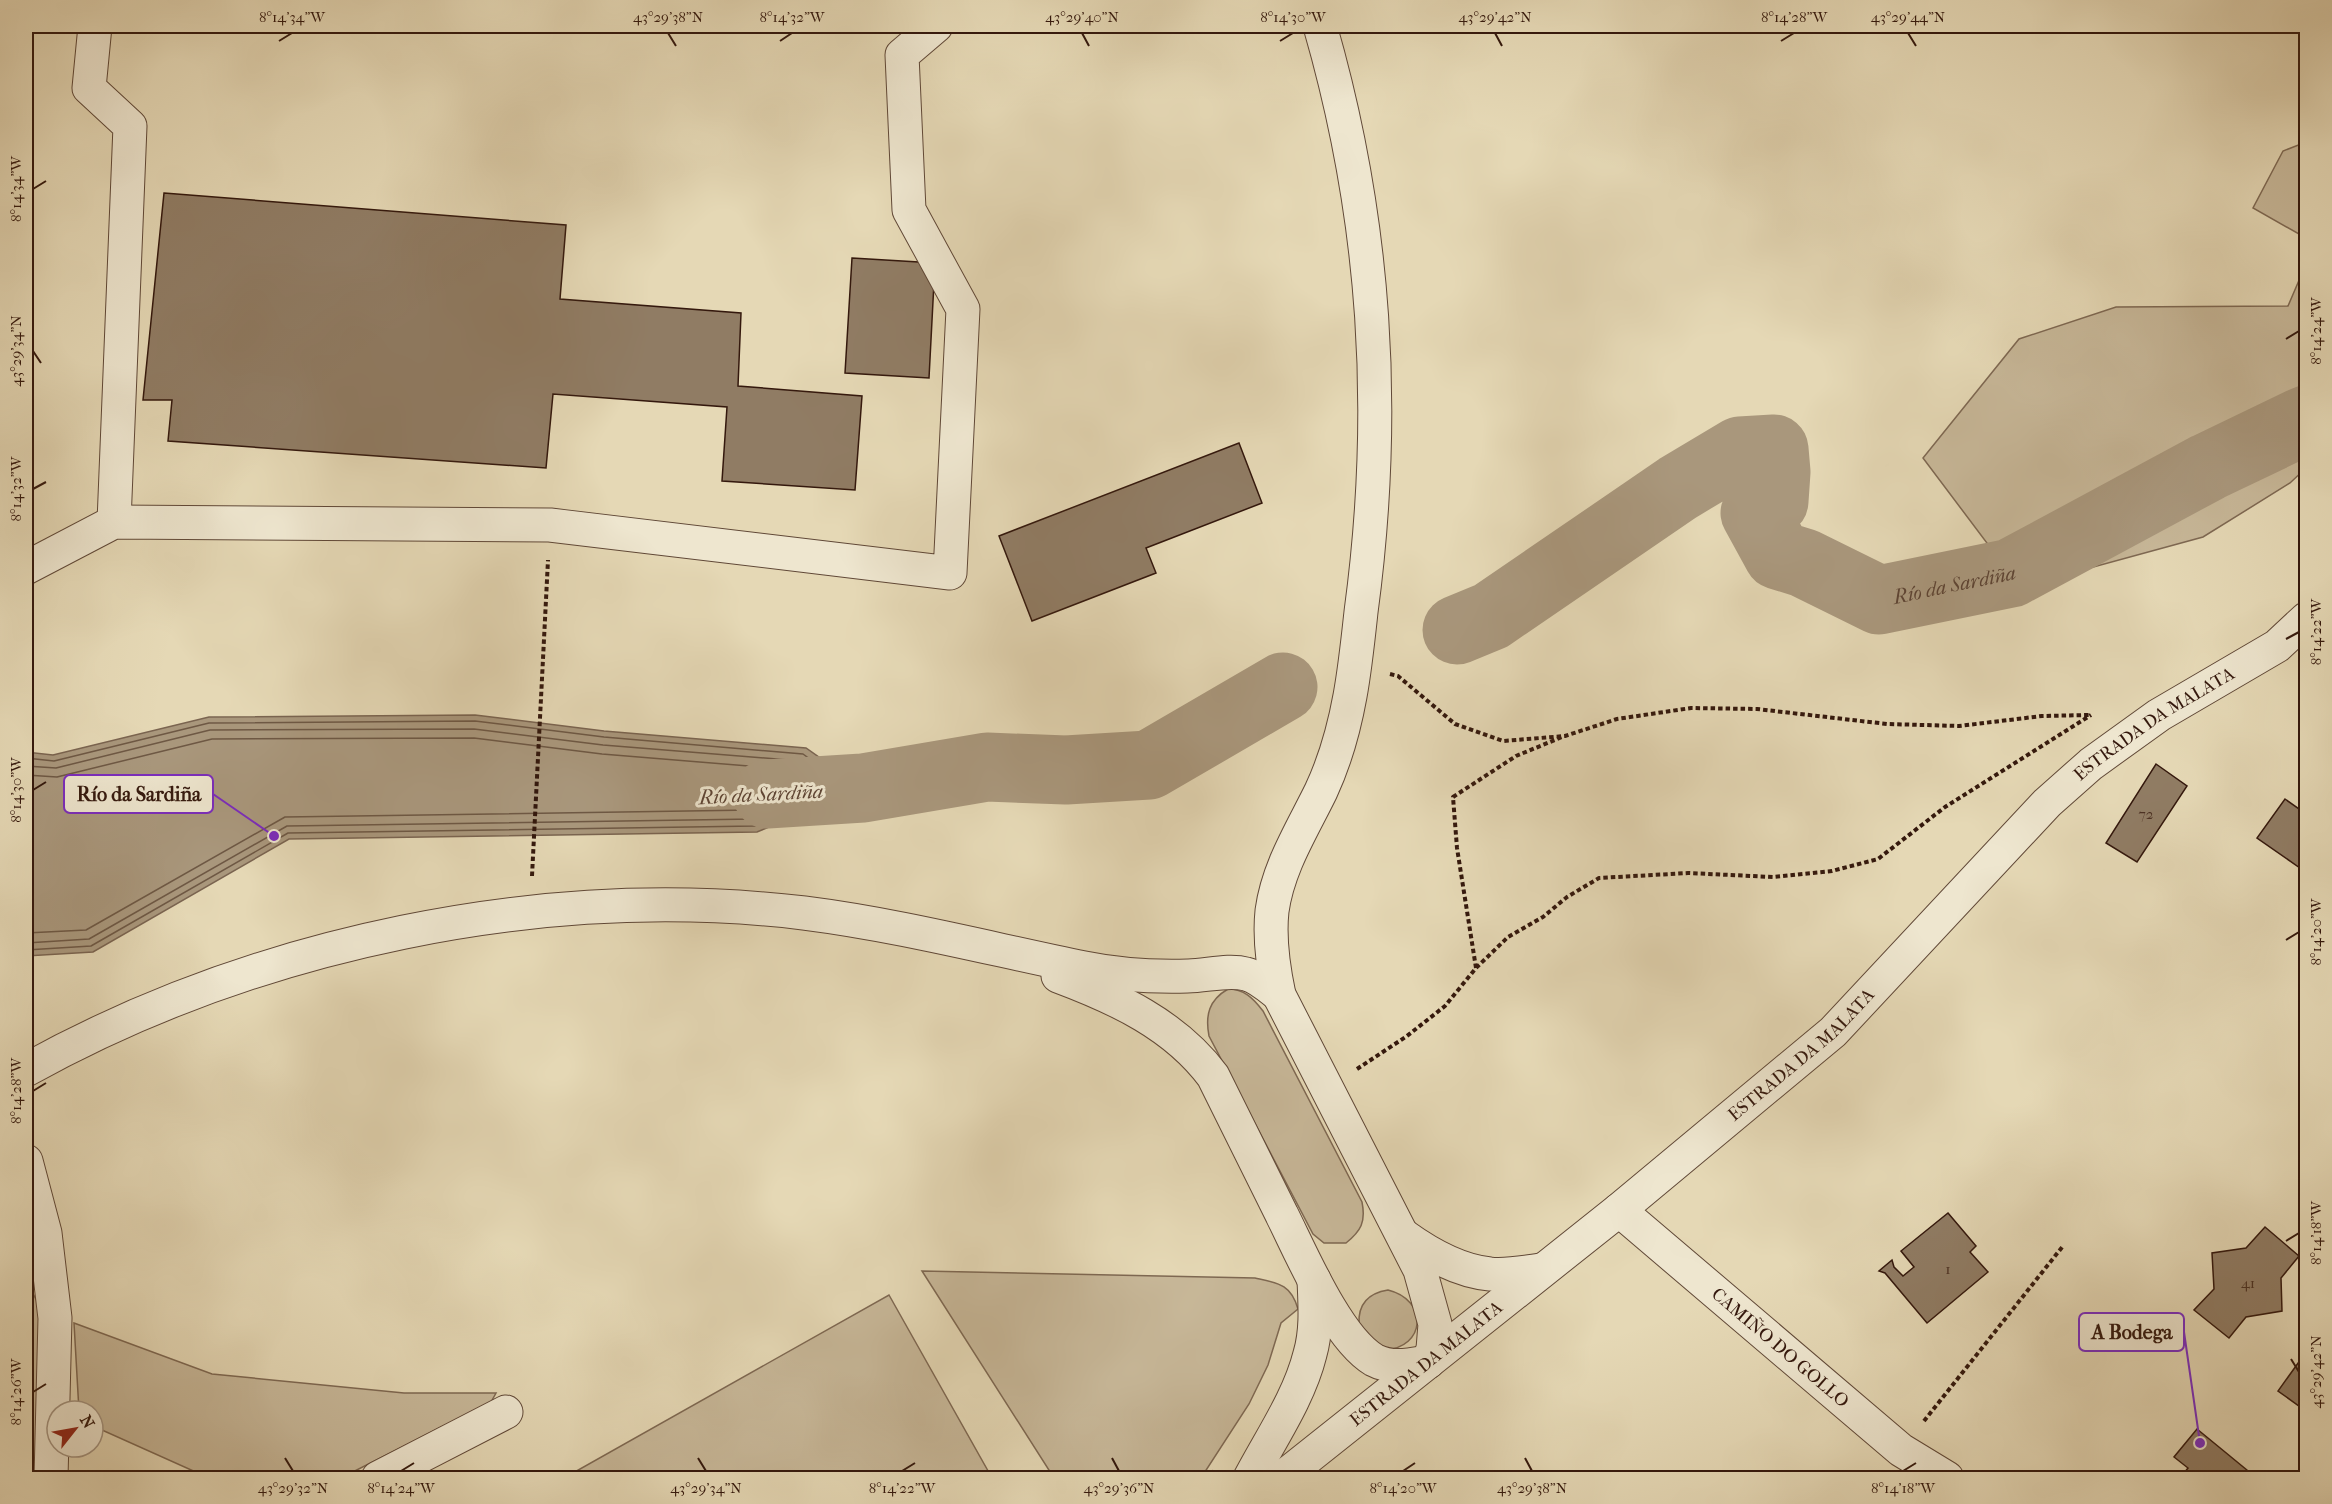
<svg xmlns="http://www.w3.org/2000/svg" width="2332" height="1504" viewBox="0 0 2332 1504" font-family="'IM FELL French Canon',serif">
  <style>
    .green { fill: #c7b798; stroke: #7e6852; stroke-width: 1.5 }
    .water { fill: #a9977c; stroke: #7a6450; stroke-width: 1.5 }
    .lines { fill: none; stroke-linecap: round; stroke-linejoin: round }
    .shore { stroke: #6e5844; stroke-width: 1.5 }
    .river { stroke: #a9977c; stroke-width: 69 }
    .building { fill: #907c64; stroke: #34180d; stroke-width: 1.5 }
    .minor-casing { stroke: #604837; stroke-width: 35 }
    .path { stroke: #34180d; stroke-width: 4; stroke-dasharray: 4.5 3; stroke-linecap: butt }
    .minor { stroke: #eee6cf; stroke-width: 33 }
    .ticks { fill: none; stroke: #34180d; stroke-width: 2 }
    .labels { text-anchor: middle; stroke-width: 6; stroke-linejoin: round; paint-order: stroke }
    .number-label { font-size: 15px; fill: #4b3123 }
    .street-label { font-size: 18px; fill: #34180d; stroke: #eee6cf }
    .water-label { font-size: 20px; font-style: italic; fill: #5d4434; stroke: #eee6cf }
    .leader { fill: none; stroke: #7b2cbf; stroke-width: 2 }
    .callout-dot { fill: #7b2cbf; stroke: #eee6cf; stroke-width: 2 }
    .callout { fill: #eee6cf; stroke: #7b2cbf; stroke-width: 2 }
    .callout-label { font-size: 20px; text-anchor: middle; font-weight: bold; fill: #34180d }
    .neatline { fill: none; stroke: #34180d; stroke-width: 2 }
    .ticks-label { font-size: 15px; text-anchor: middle; fill: #34180d }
  </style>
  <rect width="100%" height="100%" fill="#e5d8b5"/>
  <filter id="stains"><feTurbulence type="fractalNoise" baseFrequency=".00333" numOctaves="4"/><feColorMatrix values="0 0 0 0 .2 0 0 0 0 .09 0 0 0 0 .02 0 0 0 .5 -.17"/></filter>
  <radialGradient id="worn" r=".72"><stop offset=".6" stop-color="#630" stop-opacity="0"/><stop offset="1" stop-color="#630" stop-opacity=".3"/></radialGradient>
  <g class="green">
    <polygon points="2306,142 2306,238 2253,208 2283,151"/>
    <polygon points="2306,264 2306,468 2290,483 2203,537 2020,587 1923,458 2019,339 2116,307 2288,306"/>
    <path d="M1228 989C1244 989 1253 998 1263 1011L1362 1202C1366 1222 1361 1231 1346 1243H1324L1313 1234 1209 1036C1205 1015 1209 1000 1228 989Z"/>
    <path d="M922 1271 1255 1278C1278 1283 1291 1284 1298 1309L1281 1323 1268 1365 1249 1404 1201 1478H1054Z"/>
    <polygon points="26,1280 43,1313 37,1478 26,1478"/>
    <path d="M1388 1290C1429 1300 1426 1348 1384 1350L1359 1324C1358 1304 1369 1293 1388 1290Z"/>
    <polygon points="889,1295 992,1478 564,1478"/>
    <polygon points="74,1323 212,1374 404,1393 496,1393 491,1402 341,1478 209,1478 93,1426 93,1411 79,1411"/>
  </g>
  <polygon class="water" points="475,715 604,731 806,748 863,788 757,832 289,839 93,952 26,956 26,752 53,755 209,717"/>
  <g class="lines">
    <g class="shore">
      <polyline points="26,758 54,761 209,723 475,721 604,737 803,754 847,786 755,826 288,833 91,946 26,950"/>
      <polyline points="26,766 56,768 210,730 474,729 603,745 801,761 832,784 754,819 287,826 89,939 26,943"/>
      <polyline points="26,775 57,777 212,739 474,738 602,754 797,770 813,782 752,810 285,817 86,930 26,933"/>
    </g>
    <g class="river">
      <path id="s1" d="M1457 630 1491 616 1678 488 1740 451 1774 449 1776 472 1774 501 1755 513 1778 555 1804 563 1879 600 2011 573 2208 467 2306 420"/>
      <polyline points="767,794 863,788 987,767 1066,770 1149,765 1283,687"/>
    </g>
  </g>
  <g class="building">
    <polygon points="164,193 566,225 560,299 741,313 738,386 862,396 855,490 722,481 727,407 553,394 546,468 168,441 172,400 143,400"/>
    <polygon points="26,200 28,200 26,252"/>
    <polygon points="852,258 935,263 929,378 845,373"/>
    <polygon points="1239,443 1262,503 1146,548 1156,573 1032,621 999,536"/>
    <polygon points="2156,764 2187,786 2137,862 2106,843"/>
    <polygon points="2285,799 2306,814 2306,859 2300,868 2257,838"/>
    <polygon points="1948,1213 1976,1246 1970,1252 1988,1272 1927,1323 1885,1273 1879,1271 1892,1260 1894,1267 1903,1276 1914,1267 1901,1251"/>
    <polygon points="2265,1227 2299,1256 2281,1278 2282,1311 2246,1317 2229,1338 2194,1310 2214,1289 2212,1253 2246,1248"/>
    <polygon points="2306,1352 2306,1405 2303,1409 2278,1391"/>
    <polygon points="2197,1429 2253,1475 2250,1478 2180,1478 2188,1468 2174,1457"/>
  </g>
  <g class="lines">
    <defs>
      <g id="minor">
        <polyline points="95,26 89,88 130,126 114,522"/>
        <path d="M1320 26C1376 220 1388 412 1361 612 1358 640 1355 669 1350 696 1344 729 1335 761 1321 791 1302 830 1278 867 1272 911 1269 939 1273 967 1279 995L1420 1270 1435 1324 1433 1349 1428 1362"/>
        <polyline points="26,568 114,522 550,525 950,573 963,309 909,210 902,55 936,26"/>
        <path d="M1058 976C1117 998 1175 1025 1213 1076 1236 1123 1259 1169 1282 1215 1302 1255 1337 1338 1374 1360 1391 1369 1409 1365 1428 1362"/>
        <path d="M26 1070C255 943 543 882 804 913 899 925 991 949 1084 968 1118 975 1153 977 1188 976 1206 976 1228 969 1246 974 1258 977 1269 987 1279 995"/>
        <polyline points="26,1161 45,1233 55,1318 51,1478"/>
        <path id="s2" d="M1619 1210 1901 1450 1947 1478"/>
        <path d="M1404 1236C1429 1254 1458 1271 1490 1274 1506 1276 1525 1272 1542 1270"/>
        <polyline points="378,1478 506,1412"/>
        <path d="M1250 1478C1271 1438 1299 1398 1310 1354 1317 1330 1315 1304 1314 1280"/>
        <path id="s3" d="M1282 1478 1619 1210 1833 1032 2047 803 2091 764 2159 715 2277 646 2306 619"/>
      </g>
    </defs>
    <use href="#minor" class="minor-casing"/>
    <g class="path">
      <polyline points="1390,674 1398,676 1455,724 1503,741 1565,736 1617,719 1691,708 1757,709 1887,724 1959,726 2042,716 2089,715"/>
      <polyline points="532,876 548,560"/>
      <polyline points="1476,968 1457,848 1453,797 1516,756 1562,737"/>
      <polyline points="1357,1069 1407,1036 1445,1006 1476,968 1508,937 1543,917 1567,897 1599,878 1688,873 1773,877 1832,871 1878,859 1945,807 2091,715"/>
      <polyline points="1924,1421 2063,1246"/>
      <polyline points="1208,1478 1214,1471"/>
    </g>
    <use href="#minor" class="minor"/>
  </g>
  <path class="ticks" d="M668 33 676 46M1082 33 1089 46M1495 33 1502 46M1908 33 1916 46M279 41 292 33M780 41 792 33M1280 41 1293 33M1781 41 1794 33M33 189 46 181M2286 339 2299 331M33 351 41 363M33 489 46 482M2286 639 2299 632M33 790 46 782M2286 940 2299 932M33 1091 46 1083M2286 1241 2299 1233M2291 1359 2299 1372M33 1392 46 1384M285 1458 293 1471M698 1458 706 1471M1112 1458 1119 1471M1525 1458 1532 1471M401 1471 414 1463M902 1471 915 1463M1403 1471 1415 1463M1903 1471 1916 1463"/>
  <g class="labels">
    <g class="number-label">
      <text x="2146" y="819">72</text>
      <text x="1948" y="1274">1</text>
      <text x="2248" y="1288">41</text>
    </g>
    <g class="street-label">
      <text dy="6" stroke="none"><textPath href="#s3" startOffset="1156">ESTRADA DA MALATA</textPath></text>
      <text dy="6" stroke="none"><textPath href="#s3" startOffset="670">ESTRADA DA MALATA</textPath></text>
      <text dy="6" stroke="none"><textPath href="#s2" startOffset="212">CAMIÑO DO GOLLO</textPath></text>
      <text dy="6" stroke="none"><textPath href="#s3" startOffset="184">ESTRADA DA MALATA</textPath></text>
    </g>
    <g class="water-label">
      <text dy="7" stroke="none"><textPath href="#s1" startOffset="680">Río da Sardiña</textPath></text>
      <text transform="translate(761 794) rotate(-3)" y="7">Río da Sardiña</text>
    </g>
  </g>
  <path class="leader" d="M274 836L213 794M2200 1443L2184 1332"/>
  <g class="callout-dot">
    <circle cx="274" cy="836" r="6"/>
    <circle cx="2200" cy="1443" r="6"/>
  </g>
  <g class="callout">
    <rect x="64" y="775" width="149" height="38" rx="6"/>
    <rect x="2079" y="1313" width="105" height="38" rx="6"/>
  </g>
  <g class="callout-label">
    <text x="139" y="801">Río da Sardiña</text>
    <text x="2132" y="1339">A Bodega</text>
  </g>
  <rect width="2332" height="1504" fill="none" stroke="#e5d8b5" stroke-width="66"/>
  <g transform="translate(75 1429) rotate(59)"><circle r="28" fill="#eee6cf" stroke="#a49481" stroke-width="1.5"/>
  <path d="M0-4.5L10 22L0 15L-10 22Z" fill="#8f2418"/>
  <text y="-9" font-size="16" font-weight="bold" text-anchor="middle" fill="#34180d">N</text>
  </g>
  <rect x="33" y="33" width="2266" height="1438" class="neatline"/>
  <g class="ticks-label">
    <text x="292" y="22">8°14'34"W</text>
    <text x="668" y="22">43°29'38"N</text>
    <text x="792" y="22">8°14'32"W</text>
    <text x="1082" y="22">43°29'40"N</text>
    <text x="1293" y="22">8°14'30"W</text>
    <text x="1495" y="22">43°29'42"N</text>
    <text x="1794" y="22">8°14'28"W</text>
    <text x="1908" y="22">43°29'44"N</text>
    <text transform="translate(16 189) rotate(-90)" y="5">8°14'34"W</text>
    <text transform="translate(2316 331) rotate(-90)" y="5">8°14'24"W</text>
    <text transform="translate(16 351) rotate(-90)" y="5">43°29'34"N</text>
    <text transform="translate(16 489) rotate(-90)" y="5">8°14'32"W</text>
    <text transform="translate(2316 632) rotate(-90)" y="5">8°14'22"W</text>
    <text transform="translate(16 790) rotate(-90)" y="5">8°14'30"W</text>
    <text transform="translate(2316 932) rotate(-90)" y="5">8°14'20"W</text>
    <text transform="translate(16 1091) rotate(-90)" y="5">8°14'28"W</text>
    <text transform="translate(2316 1233) rotate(-90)" y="5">8°14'18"W</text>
    <text transform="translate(2316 1372) rotate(-90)" y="5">43°29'42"N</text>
    <text transform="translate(16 1392) rotate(-90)" y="5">8°14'26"W</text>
    <text x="293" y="1493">43°29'32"N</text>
    <text x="401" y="1493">8°14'24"W</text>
    <text x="706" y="1493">43°29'34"N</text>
    <text x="902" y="1493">8°14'22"W</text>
    <text x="1119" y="1493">43°29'36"N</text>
    <text x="1403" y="1493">8°14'20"W</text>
    <text x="1532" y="1493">43°29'38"N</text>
    <text x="1903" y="1493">8°14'18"W</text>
  </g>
  <rect width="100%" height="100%" filter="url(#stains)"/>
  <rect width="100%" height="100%" fill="url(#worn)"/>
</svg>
